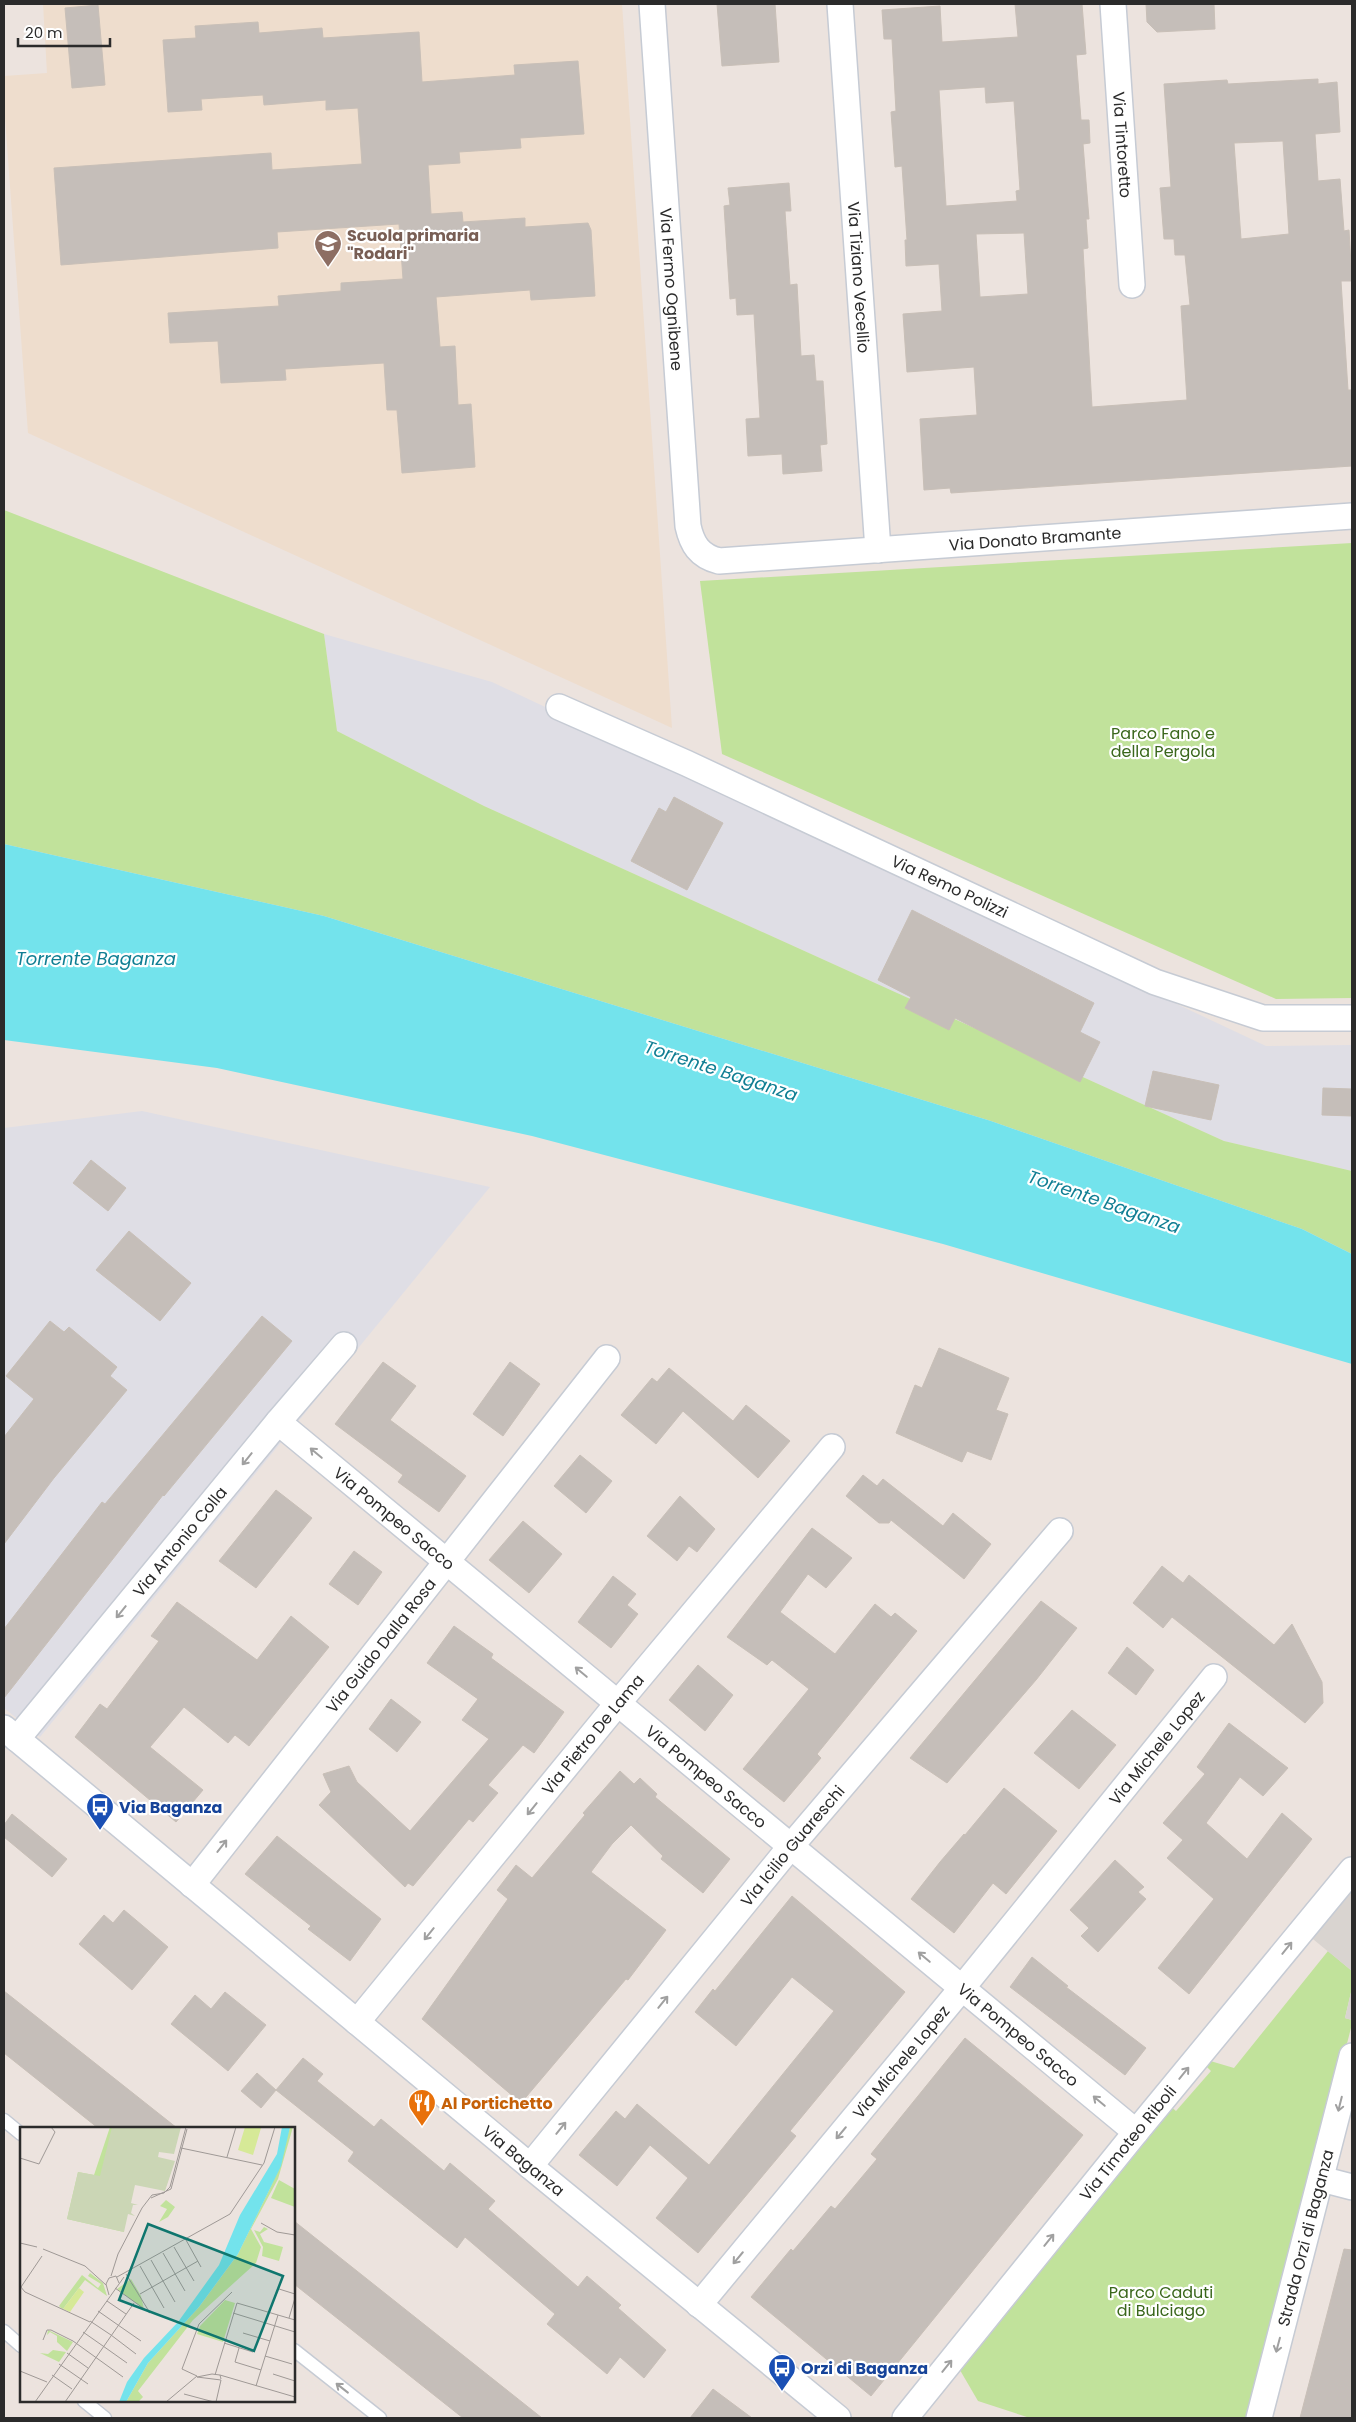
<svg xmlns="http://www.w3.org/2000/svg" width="1356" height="2422" viewBox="0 0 1356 2422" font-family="Poppins,sans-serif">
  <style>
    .industrial { fill: #dfdee5 }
    .education { fill: #eeddcd }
    .green { fill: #c1e29b }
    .plaza { fill: #d9d4d0 }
    .water { fill: #73e3ec }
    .building { fill: #c5beb9; stroke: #c8bfb7; fill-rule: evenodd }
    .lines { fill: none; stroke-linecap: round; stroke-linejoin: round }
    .lane-casing { stroke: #c6cbd4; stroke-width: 15 }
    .street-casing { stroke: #c6cbd4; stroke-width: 28 }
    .lane { stroke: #fff; stroke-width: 12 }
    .street { stroke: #fff; stroke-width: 25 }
    .oneway { stroke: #a0a0a0 }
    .labels { text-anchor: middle; stroke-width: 4.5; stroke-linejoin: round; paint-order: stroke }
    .street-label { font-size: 16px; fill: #2b2b2b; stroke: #fff }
    .education-label { font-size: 16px; font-weight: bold; fill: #785e54; stroke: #fff; text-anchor: start }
    .park-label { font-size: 16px; fill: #3a671c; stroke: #fff }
    .transit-label { font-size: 16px; font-weight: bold; fill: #164399; stroke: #fff; text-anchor: start }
    .food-label { font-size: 16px; font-weight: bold; fill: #c56008; stroke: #fff; text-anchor: start }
    .water-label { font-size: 18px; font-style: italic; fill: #107e93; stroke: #fff }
    .inset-road { fill: none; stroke: #9f9996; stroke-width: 1 }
    .view { fill: #0f766e; fill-opacity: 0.15; stroke: #0f766e; stroke-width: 2.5 }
    .inset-edge { fill: none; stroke: #2b2b2b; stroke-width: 2.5 }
  </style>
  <rect width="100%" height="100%" fill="#ece3de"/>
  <g class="industrial">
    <polygon points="324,634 492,682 1266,1046 1352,1045 1352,1171 1224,1141 484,806 337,731"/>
    <polygon points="142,1111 490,1187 40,1737 4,1708 4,1128"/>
  </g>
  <polygon class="education" points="43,4 622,4 672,728 28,433 4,104 4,76 47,73"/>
  <g class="green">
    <polygon points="4,510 324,634 337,731 484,806 1224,1141 1352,1171 1352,1254 1302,1229 991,1121 324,916 4,844"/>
    <polygon points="1352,543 1352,998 1276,999 722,754 700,581"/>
    <polygon points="1328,1951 1352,1971 1352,1988 1345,2018 1352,2020 1352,2024 1251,2418 1030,2418 978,2401 957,2365 1169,2105 1176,2111 1211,2071 1204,2064 1207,2060 1234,2068"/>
  </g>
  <g class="plaza">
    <polygon points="1352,1882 1352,1971 1308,1935"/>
    <polygon points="1352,1988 1352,2020 1345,2018"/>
  </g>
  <polygon class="water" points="4,844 324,916 991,1121 1302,1229 1352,1254 1352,1364 943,1244 532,1136 217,1068 4,1040"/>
  <g class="building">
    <polygon points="717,4 775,4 779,62 722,66"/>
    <path d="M1015 4H1082L1086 54 1076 55 1081 120H1089L1090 143 1083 144 1089 219H1086L1088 248 1083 249 1092 407 1187 400 1181 306 1190 305 1185 255H1175L1174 239H1164L1160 188 1171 187 1164 84 1227 80 1228 84 1318 79V84L1337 82 1340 132 1315 134 1318 181 1340 179 1344 231 1349 230 1352 281H1341L1348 390H1352V466L951 493 950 488 924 490 920 419 977 415 974 367 907 372 903 314 942 311 939 264 906 266 905 240H907L902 166 895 167 891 112 896 111 892 39H884L882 10 940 6 942 42 1018 37ZM985 87 986 103 1014 101 1020 190 1016 191 1017 201 946 206 939 90ZM1283 141 1289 234 1241 239 1234 143ZM1024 233 1028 294 980 297 976 234Z"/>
    <polygon points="1146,4 1214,4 1215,29 1157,32 1147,22"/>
    <polygon points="98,5 105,85 72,88 65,8"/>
    <polygon points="258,22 259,33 322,28 323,38 419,32 422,82 515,75 514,65 578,61 584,134 520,138 521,148 459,152 460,163 428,165 431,214 462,212 463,222 525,218 525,227 588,223 591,230 595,296 531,300 530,290 436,297 440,347 455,346 458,405 471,404 475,467 402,473 397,410 387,410 384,363 285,369 286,380 221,383 218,341 170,343 168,313 279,306 278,296 341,291 341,283 403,279 399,224 277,232 278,248 61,265 54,168 271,153 272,170 362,164 358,108 326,110 326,100 264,105 263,95 201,99 202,110 168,112 163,40 196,38 195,26"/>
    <polygon points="789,183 791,211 785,211 790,285 797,284 801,356 814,355 816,381 823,381 827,444 820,445 822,471 783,474 782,454 748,456 746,419 760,418 754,314 737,315 736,298 730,299 724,206 730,205 728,188"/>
    <polygon points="674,797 723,823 687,890 631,861 659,808 666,812"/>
    <polygon points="912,910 1094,1003 1080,1032 1100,1042 1080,1082 955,1018 949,1030 905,1008 911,997 878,980"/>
    <polygon points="1153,1071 1219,1085 1211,1120 1145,1106"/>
    <polygon points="1323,1088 1352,1089 1352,1116 1322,1115"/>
    <polygon points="91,1160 126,1188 108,1211 73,1183"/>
    <polygon points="129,1231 191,1283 160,1321 96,1270"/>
    <polygon points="262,1316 292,1341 164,1496 163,1495 4,1698 4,1629 102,1502 105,1504"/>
    <polygon points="50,1321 64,1332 69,1327 117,1367 110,1376 127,1390 54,1478 4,1544 4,1437 34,1399 6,1376"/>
    <polygon points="939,1348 1009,1378 996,1410 1008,1414 991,1460 967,1451 962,1462 896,1433 915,1385 922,1388"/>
    <polygon points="383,1362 416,1386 390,1420 466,1476 439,1512 398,1482 403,1475 335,1424"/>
    <polygon points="510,1362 540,1384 503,1436 473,1414"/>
    <polygon points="669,1368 733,1421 746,1405 790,1441 758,1478 683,1411 656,1444 621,1415 652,1378 657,1382"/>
    <polygon points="580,1455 612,1481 586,1513 554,1486"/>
    <polygon points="863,1475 877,1486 883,1479 943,1526 953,1513 991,1544 964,1579 891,1520 889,1523 879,1523 846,1496"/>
    <polygon points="276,1490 312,1518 256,1588 219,1561"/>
    <polygon points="680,1496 715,1529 697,1552 689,1546 677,1561 647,1536"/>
    <polygon points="523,1521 562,1554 529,1593 489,1560"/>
    <polygon points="812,1528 852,1558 826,1588 808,1574 780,1612 835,1654 875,1604 891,1617 895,1613 917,1631 817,1754 821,1758 784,1802 743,1769 809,1689 772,1660 767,1665 727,1637"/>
    <polygon points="354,1551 382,1572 358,1605 329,1584"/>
    <polygon points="1162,1566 1183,1583 1189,1575 1274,1645 1292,1624 1322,1682 1323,1703 1305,1723 1172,1617 1163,1628 1133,1603"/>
    <polygon points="613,1576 636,1594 627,1605 638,1614 611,1648 578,1622"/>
    <polygon points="1041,1601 1077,1628 1036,1680 947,1783 910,1758"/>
    <polygon points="177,1602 257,1660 291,1616 329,1647 249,1746 235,1735 228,1743 184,1707 150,1747 203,1790 176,1822 75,1737 100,1704 107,1709 159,1641 151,1636"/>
    <polygon points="454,1626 493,1654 491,1658 564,1712 534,1753 523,1745 488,1785 498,1793 473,1822 469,1819 413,1886 408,1883 405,1887 319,1805 331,1792 323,1774 349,1766 357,1782 410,1831 489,1739 462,1720 478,1699 427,1663"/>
    <polygon points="1127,1647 1154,1670 1136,1695 1108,1673"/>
    <polygon points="698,1665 733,1695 705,1731 669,1700"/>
    <polygon points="391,1699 421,1722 397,1752 369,1729"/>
    <polygon points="1072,1710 1116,1745 1079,1789 1034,1753"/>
    <polygon points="1229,1723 1288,1768 1263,1796 1240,1777 1206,1823 1247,1859 1282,1813 1312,1839 1189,1994 1158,1968 1214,1899 1167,1858 1183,1840 1163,1823 1205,1774 1197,1767"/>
    <polygon points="620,1771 634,1784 640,1778 657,1794 655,1797 730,1859 703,1893 661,1859 663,1856 631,1825 612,1844 591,1872 666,1930 628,1980 626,1979 521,2103 422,2019 508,1899 497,1890 516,1865 532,1878 585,1815 583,1813"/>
    <polygon points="1004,1788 1057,1831 1006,1894 993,1883 954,1933 911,1899 940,1862 964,1834 965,1835"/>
    <polygon points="12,1814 67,1859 52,1877 4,1837 4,1825"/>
    <polygon points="277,1836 381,1919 350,1961 308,1929 311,1926 245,1874"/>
    <polygon points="1115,1860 1144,1887 1138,1892 1146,1899 1098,1952 1081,1936 1089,1928 1070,1910"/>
    <polygon points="792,1896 905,1992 790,2131 796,2136 698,2253 656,2218 688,2178 650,2145 617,2186 579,2155 616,2111 625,2119 637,2104 709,2165 834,2011 792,1977 736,2046 695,2012 713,1989 715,1991"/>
    <polygon points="124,1910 168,1947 132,1990 79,1944 104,1915 113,1923"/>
    <polygon points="1032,1957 1068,1986 1066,1987 1146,2048 1125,2075 1010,1987"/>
    <polygon points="4,1991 177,2128 98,2128 4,2053"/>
    <polygon points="225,1992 266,2025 228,2071 171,2024 195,1995 211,2009"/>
    <polygon points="965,2038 1083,2135 871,2396 751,2297 791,2249 793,2251 831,2206 835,2209 877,2159 871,2154"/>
    <polygon points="303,2058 323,2074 317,2081 374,2127 381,2119 444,2171 450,2163 495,2201 488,2209 578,2287 587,2276 621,2305 618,2308 666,2350 644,2378 620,2357 607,2374 547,2324 555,2314 465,2237 457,2248 348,2161 354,2152 276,2090"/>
    <polygon points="257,2073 276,2090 261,2108 241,2091"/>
    <polygon points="294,2221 542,2418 463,2418 294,2284"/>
    <polygon points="1344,2249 1352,2250 1352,2418 1300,2418"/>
    <polygon points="713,2389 752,2418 690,2418"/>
  </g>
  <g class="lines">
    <defs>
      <g id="lane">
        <polyline points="4,2120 21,2134"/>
        <polyline points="4,2331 21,2346"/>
        <polyline points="294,2350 380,2418"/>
        <polyline points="84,2401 105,2418"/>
      </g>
      <g id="street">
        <path id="s1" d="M652 4 688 526C692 544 699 556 719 561L1352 516"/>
        <path id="s2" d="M840 4 878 550"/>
        <path id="s3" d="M1113 4 1132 285"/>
        <path id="s4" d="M559 707 686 763 1155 982 1263 1018H1352"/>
        <path id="s5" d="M278 1422 1136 2132"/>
        <path id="s6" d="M4 1728 530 2166 838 2418"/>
        <path id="s7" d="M17 1739 278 1422 344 1345"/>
        <path id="s8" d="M192 1885 607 1358"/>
        <path id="s9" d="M357 2022 618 1703 832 1447"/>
        <path id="s10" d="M530 2166 791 1846 1060 1531"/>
        <polyline points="1321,2179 1352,2187"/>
        <path id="s11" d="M699 2305 962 1988 1214 1677"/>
        <path id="s12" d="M905 2418 1136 2132 1352 1870"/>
        <path id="s13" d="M1259 2418 1352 2056"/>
      </g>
    </defs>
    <use href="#lane" class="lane-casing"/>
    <use href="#street" class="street-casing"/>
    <use href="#lane" class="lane"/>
    <use href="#street" class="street"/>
  </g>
  <defs><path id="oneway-shaft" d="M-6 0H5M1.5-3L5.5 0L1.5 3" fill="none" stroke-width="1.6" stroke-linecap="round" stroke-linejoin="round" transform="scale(1.25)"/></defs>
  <g class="oneway">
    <use href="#oneway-shaft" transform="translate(316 1453) rotate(-140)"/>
    <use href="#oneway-shaft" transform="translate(247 1459) rotate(129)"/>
    <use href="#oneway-shaft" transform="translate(121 1612) rotate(129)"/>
    <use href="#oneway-shaft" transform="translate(581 1672) rotate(-140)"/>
    <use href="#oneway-shaft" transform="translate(532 1809) rotate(129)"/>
    <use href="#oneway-shaft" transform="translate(222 1846) rotate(-52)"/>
    <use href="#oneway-shaft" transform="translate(429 1934) rotate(129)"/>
    <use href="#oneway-shaft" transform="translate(1287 1948) rotate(-51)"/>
    <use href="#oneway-shaft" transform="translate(924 1957) rotate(-140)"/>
    <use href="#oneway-shaft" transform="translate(663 2002) rotate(-51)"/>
    <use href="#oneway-shaft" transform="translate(1184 2073) rotate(-51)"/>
    <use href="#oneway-shaft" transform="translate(1099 2101) rotate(-140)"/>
    <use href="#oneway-shaft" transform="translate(1340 2104) rotate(104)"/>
    <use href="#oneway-shaft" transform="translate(561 2128) rotate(-51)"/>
    <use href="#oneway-shaft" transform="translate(841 2133) rotate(130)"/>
    <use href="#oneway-shaft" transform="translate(1049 2240) rotate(-51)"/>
    <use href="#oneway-shaft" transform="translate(738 2258) rotate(130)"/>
    <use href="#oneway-shaft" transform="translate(1278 2345) rotate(105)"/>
    <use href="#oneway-shaft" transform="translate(947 2366) rotate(-51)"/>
    <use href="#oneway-shaft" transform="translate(342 2388) rotate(-142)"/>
  </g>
  <defs>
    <symbol id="school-pin" viewBox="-11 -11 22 30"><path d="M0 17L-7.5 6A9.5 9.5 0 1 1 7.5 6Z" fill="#8d6e63" stroke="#fff"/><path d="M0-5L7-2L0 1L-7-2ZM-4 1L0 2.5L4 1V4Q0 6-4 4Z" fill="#fff"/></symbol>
    <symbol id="bus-pin" viewBox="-11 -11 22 30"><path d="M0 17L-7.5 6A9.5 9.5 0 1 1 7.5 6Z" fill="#1a4fb4" stroke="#fff"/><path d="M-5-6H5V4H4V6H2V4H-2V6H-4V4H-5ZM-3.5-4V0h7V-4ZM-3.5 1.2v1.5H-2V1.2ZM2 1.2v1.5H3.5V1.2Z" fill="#fff"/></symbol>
    <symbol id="restaurant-pin" viewBox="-11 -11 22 30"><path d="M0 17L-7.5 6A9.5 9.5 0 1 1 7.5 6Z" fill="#e8710a" stroke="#fff"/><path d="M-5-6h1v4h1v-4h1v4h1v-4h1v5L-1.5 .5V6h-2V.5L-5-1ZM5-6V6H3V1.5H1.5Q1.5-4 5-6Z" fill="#fff"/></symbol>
  </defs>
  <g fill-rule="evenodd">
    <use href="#school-pin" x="312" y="228" width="32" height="43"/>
    <use href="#bus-pin" x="84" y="1791" width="32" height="43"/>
    <use href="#restaurant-pin" x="406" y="2087" width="32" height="43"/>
    <use href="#bus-pin" x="766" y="2352" width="32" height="43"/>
  </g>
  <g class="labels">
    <g class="street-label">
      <text dy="6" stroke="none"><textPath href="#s3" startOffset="141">Via Tintoretto</textPath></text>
      <text dy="6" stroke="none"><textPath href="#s2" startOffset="274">Via Tiziano Vecellio</textPath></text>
      <text dy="6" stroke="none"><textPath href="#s1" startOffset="286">Via Fermo Ognibene</textPath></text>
      <text dy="6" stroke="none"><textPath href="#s1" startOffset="890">Via Donato Bramante</textPath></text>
      <text dy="6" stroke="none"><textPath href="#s4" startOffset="430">Via Remo Polizzi</textPath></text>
      <text dy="6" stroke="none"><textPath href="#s5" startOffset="151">Via Pompeo Sacco</textPath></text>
      <text dy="6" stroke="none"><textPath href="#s7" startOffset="256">Via Antonio Colla</textPath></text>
      <text dy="6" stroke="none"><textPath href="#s8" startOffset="305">Via Guido Dalla Rosa</textPath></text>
      <text dy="6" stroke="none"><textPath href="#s9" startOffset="372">Via Pietro De Lama</textPath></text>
      <text dy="6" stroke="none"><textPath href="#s11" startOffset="721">Via Michele Lopez</textPath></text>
      <text dy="6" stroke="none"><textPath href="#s5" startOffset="556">Via Pompeo Sacco</textPath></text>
      <text dy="6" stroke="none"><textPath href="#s10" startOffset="414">Via Icilio Guareschi</textPath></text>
      <text dy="6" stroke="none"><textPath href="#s5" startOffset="961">Via Pompeo Sacco</textPath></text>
      <text dy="6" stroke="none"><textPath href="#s11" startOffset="316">Via Michele Lopez</textPath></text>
      <text dy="6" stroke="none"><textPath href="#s12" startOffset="354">Via Timoteo Riboli</textPath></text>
      <text dy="6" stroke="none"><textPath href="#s6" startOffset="676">Via Baganza</textPath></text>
      <text dy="6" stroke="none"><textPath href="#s13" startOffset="186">Strada Orzi di Baganza</textPath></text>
    </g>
    <g class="education-label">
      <text x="347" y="241">Scuola primaria<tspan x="347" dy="18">"Rodari"</tspan></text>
    </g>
    <g class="park-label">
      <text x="1163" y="739">Parco Fano e<tspan x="1163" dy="18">della Pergola</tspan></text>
      <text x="1161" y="2298">Parco Caduti<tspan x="1161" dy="18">di Bulciago</tspan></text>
    </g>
    <g class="transit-label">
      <text x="119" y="1813">Via Baganza</text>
      <text x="801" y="2374">Orzi di Baganza</text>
    </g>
    <g class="food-label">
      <text x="441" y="2109">Al Portichetto</text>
    </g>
    <g class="water-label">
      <text x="96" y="965">Torrente Baganza</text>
      <text transform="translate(721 1071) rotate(18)" y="6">Torrente Baganza</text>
      <text transform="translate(1104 1202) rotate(19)" y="6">Torrente Baganza</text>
    </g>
  </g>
  <g transform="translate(20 2127)">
    <rect width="275" height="275" fill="#ece3de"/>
    <path d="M90 0H92L104 105 47 92 58 45 74 48ZM270 0H273L258 52 231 102 241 120 236 136 173 193 118 264 123 270 118 275H106L128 236 179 180 218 127 252 57ZM259 53 275 62V80L251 71ZM146 73 155 80 148 90 139 95 147 82 140 79ZM244 100 248 102 240 107 244 115 263 120 259 134 242 129 243 120 234 103 240 105ZM70 146 83 156 87 169 65 153 43 182 41 181 39 179 62 148 78 161 81 157 68 149ZM111 152 121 169 124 182 97 162ZM205 173 215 176 203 215 177 207 180 199ZM28 203 53 215 47 224 37 215V209L30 205 27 208ZM33 223 46 225 39 235 20 226 28 227Z" fill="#c1e29b"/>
    <path d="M92 0H161L154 27 139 25 138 30 155 34 145 64 115 58 111 76 118 78H113L111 86 115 89 108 87 104 105 47 92 58 45 80 49Z" fill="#cbd6b5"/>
    <path d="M225 0 241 1 233 28 218 23ZM59 161 64 165 50 185 43 182Z" fill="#d6e997"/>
    <path d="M262 0H270L261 39 218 127 179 180 128 236 106 275H99L107 255 124 231 158 195 199 138 220 88 257 27Z" fill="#73e3ec"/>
    <path class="inset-road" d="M161 21 242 38M207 30 216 0M0 31 19 37 35 5 31 0M131 71 151 62 167 2M241 96 257 105 275 108M166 113 181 140M0 116 17 120M154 120 174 154M23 122 65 139 86 158M143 126 165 164M131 133 155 175M120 139 144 181M106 147 130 186M91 149 98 127 122 81 132 68 144 66 150 60 166 0M97 150 210 87 244 36 255 0M0 159 5 165 70 195M1 160 22 129M95 161 130 186M259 162 275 167M120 167 178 134M89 168 86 157 89 151 96 149 99 156M87 174 106 187M78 184 98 198M213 186 275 205M269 191 275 171M70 194 91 208M98 198 121 214M63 205 83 219M223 206 250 214M91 208 116 227M23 213 27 203H31L53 214 103 250M204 216 233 225M83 219 107 236M219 221 215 235 241 243M47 226 68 241M245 229 272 237M39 237 68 257M0 244 27 255M253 247 275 254M32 248 52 262M195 248 217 176 275 193M200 248 275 270M201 253 177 250 192 247 200 248 201 252M236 259 258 188M164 267 194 275M15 275 104 150M45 275 114 176M146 275 177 249 162 242 179 197 212 165M196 275 201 253"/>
    <path class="view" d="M128 97 263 149 234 224 99 173Z"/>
    <rect width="275" height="275" class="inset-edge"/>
  </g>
  <rect width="1356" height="2422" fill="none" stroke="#2b2b2b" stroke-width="10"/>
  <path d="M18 38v8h92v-8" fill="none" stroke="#2b2b2b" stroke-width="2.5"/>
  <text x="25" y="38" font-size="15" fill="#2b2b2b" stroke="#ffffff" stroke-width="4" paint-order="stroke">20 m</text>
</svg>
